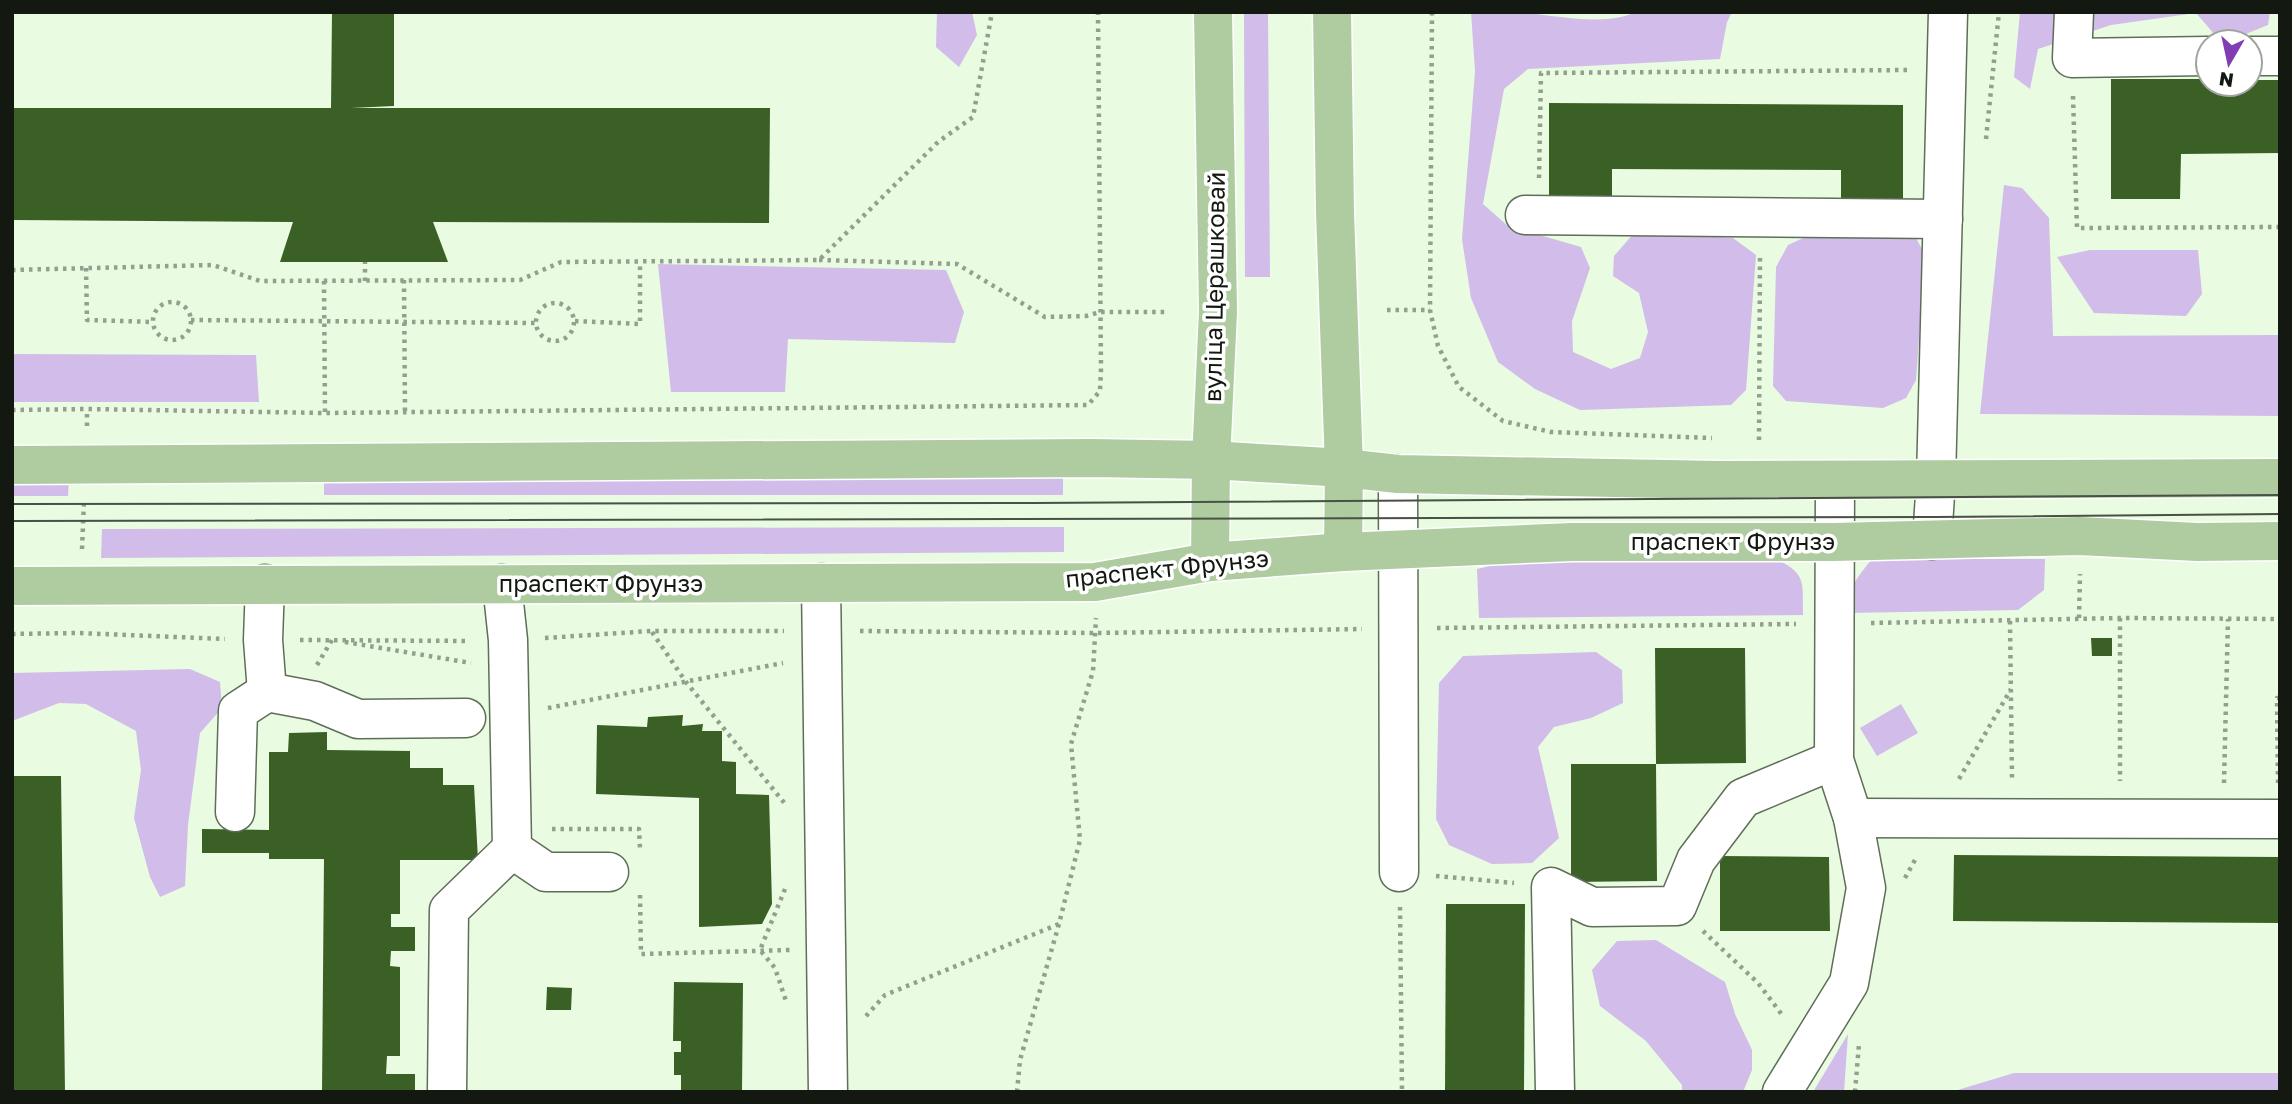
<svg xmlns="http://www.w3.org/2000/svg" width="2292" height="1104" viewBox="0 0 2292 1104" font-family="'Golos Text',sans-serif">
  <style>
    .green { fill: #d2bce9 }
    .building { fill: #3a6026 }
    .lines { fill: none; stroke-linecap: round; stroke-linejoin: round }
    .minor-casing { stroke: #5f6e58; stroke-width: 41 }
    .major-casing { stroke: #fff; stroke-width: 41 }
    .path { stroke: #93a08d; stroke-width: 4.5; stroke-dasharray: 3.5 5; stroke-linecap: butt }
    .minor { stroke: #fff; stroke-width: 38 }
    .major { stroke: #aecca0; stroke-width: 38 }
    .tram { stroke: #485144; stroke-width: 2 }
    .labels { text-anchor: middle; stroke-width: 7; stroke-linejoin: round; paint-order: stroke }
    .street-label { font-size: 24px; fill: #131910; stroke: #fff }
  </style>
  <rect width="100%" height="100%" fill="#e9fbe1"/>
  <g class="green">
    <polygon points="937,12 972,12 977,35 959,67 936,47"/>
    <polygon points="1244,12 1268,12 1270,277 1245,277"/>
    <path d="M1471 12C1487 12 1504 11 1520 12 1552 15 1607 27 1635 12H1732L1727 22 1720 59 1528 69 1504 89 1483 204 1508 226 1581 247 1590 268 1572 321 1573 352 1611 369 1640 358 1648 332 1639 293 1613 276 1614 256 1635 232 1733 238 1756 255 1746 390 1731 405 1580 410 1535 389 1498 362 1471 298 1462 239 1475 71Z"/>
    <polygon points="2020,12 2270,12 2268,25 2226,42 2221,42 2196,13 2111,25 2038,49 2030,89 2014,77"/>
    <polygon points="2004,185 2022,188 2049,218 2053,336 2280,335 2280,416 1980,414"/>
    <polygon points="1816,232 1916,238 1925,255 1916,380 1906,398 1883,408 1786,401 1773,386 1776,267 1788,245"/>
    <polygon points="2090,250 2198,250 2202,294 2186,316 2094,313 2057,257"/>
    <polygon points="658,264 946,270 964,312 955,343 788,339 785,392 671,392"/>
    <polygon points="12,354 256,355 259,402 12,402"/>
    <polygon points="12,477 69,477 68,496 12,496"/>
    <polygon points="1063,477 1063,495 324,495 324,479"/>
    <polygon points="1064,527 1064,552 101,558 102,529"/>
    <path d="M1872 559H2045L2044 590 2018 610 1848 613C1848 587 1856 579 1872 559Z"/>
    <path d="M1778 560C1808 575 1802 584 1803 615L1479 618 1477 569 1507 562Z"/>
    <polygon points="1596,652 1622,670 1623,703 1591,718 1554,727 1538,747 1559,838 1532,863 1492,864 1449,845 1436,819 1439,683 1463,656"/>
    <polygon points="190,669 220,682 222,708 200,733 188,825 185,886 160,897 150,877 134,818 141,770 136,731 86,704 59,703 12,721 12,673"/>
    <polygon points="1901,704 1918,733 1877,756 1860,728"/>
    <polygon points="1656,940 1725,982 1735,1014 1752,1050 1752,1070 1743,1092 1682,1092 1682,1085 1646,1041 1600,1006 1592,970 1617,941"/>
    <polygon points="1848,1034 1844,1092 1813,1092"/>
    <polygon points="2014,1073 2280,1073 2280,1092 1951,1092"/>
  </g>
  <g class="building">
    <polygon points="332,12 394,12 394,106 351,108 770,108 769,223 433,222 448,262 280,262 293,222 12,220 12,108 331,108"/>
    <polygon points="2111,79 2208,79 2208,84 2250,84 2250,80 2280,80 2280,153 2181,154 2180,199 2111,199"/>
    <polygon points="1549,103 1903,105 1903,205 1841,205 1841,170 1612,169 1612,205 1549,205"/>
    <polygon points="2091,638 2112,638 2112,656 2092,656"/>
    <polygon points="1655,648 1745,648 1746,763 1656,764 1657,881 1571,882 1571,764 1656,764"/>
    <polygon points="683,715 682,726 703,724 702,731 722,731 722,761 736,762 736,794 769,795 772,904 762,924 699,927 699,798 596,794 597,725 647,727 648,717"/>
    <polygon points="327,732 327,750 410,751 410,768 443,768 443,785 474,785 478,860 400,860 400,914 391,914 391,927 415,927 415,951 391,951 390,966 400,967 400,1056 387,1056 386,1074 415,1074 415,1092 322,1092 324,859 269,859 269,853 202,853 202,829 269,830 269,752 288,752 289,733"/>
    <polygon points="12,776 61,776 65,1092 12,1092"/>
    <polygon points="1954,855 2280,857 2280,923 1953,921"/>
    <polygon points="1720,856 1829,857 1830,931 1720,931"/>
    <polygon points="1446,904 1525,904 1524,1092 1445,1092"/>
    <polygon points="674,982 743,983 742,1092 681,1092 681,1075 674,1075 674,1052 681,1052 681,1041 673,1041"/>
    <polygon points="547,987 572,988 571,1010 546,1010"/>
  </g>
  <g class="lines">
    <defs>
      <g id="minor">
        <polyline points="2074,12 2072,58 2208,56"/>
        <polyline points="2250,56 2280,56"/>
        <polyline points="1525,215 1943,219"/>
        <polyline points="1398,474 1399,872"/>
        <polyline points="1932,540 1936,480 1948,12"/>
        <polyline points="821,583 828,1092"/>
        <polyline points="502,584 508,640 512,849 546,872 609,872"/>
        <polyline points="267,692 315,701 358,719 466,718"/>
        <polyline points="235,812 238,711 267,692 263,640 265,584"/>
        <polyline points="1853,818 2280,819"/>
        <polyline points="447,1092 449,910 512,849"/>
        <polyline points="1555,1092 1551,887 1592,907 1677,906 1696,860 1743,798 1834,760"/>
        <polyline points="1782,1092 1849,983 1866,888 1853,818 1834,760 1835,481"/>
      </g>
      <g id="major">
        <polyline points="1332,12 1335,212 1344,468 1343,552"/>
        <polyline points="12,465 1091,458 1211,460 1344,468 1398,474 1719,480 2280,478"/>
        <polyline points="1210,562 1211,460 1218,312 1213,12"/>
        <polyline points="12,586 1095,582 1210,562 1343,552 1572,542 1834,542 2079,536 2197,542 2280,541"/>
      </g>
    </defs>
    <use href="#minor" class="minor-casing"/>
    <use href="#major" class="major-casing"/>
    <g class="path">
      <polyline points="1432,12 1430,310 1438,346 1459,387 1503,421 1551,432 1712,438"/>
      <polyline points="2073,96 2077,228 2280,227"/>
      <polyline points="1986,139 1999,12"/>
      <polyline points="1539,178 1541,73 1910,70"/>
      <polyline points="819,260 957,264 1045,317 1086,316 1100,312 1169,312"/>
      <polyline points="86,268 87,320 153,322"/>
      <polyline points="12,270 213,265 260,281 520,280 561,262 819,260 938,142 973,117 992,12"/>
      <polyline points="404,280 405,412"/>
      <polyline points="324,281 325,413"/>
      <polyline points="365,281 365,262"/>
      <circle cx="172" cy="321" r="19"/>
      <circle cx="555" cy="322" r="19"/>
      <polyline points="1387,310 1430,310"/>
      <polyline points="191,320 536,323"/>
      <polyline points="575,321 640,324 640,263"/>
      <polyline points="12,410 87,409 325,413 1088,405 1100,391 1101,369 1098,12"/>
      <polyline points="87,426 87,409"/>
      <polyline points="1759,440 1760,255"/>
      <polyline points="82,549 84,501"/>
      <polyline points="2079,618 2080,574"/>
      <polyline points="2120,618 2120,781"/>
      <polyline points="2010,621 2012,780"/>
      <polyline points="1871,623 2120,618 2280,619"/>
      <polyline points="1437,628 1796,624"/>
      <polyline points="860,631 1096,633 1362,629"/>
      <polyline points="652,632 686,682 786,805"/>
      <polyline points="12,634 79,633 225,639"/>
      <polyline points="545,638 651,631 784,631"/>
      <polyline points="300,640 470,641"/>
      <polyline points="345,642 471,663"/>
      <polyline points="317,665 332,640"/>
      <polyline points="548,708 783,663"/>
      <polyline points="1959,779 2011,689"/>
      <polyline points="2224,783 2228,619"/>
      <polyline points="2278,783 2277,698 2280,698"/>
      <polyline points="552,829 639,829 640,848"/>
      <polyline points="1436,876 1514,883"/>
      <polyline points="1905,878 1916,858"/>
      <polyline points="785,889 760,950 775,968 786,1001"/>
      <polyline points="640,895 641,954 790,950"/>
      <polyline points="1400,907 1402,1092"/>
      <polyline points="1703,931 1758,983 1783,1016"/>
      <polyline points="866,1016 885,995 1059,924"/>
      <polyline points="1017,1092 1020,1060 1059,924 1080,840 1071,744 1093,671 1096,618"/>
      <polyline points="1855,1092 1859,1044"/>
    </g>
    <use href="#minor" class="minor"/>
    <use href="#major" class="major"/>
    <g class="tram">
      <polyline points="12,504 1034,503 2280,495"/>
      <polyline points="12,521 1934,517 2280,514"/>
    </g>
  </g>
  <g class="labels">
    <g class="street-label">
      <text transform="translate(1215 287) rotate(-89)" y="8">вуліца Церашковай</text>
      <text x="1733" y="550">праспект Фрунзэ</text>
      <text transform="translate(1167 569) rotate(-6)" y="8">праспект Фрунзэ</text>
      <text x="601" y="592">праспект Фрунзэ</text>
    </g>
  </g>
  <rect width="2292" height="1104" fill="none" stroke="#131910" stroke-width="28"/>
  <g transform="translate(2229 63) rotate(189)"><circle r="33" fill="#ffffff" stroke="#a1a39f" stroke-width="2"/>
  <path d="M0-5L12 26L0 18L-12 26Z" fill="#803eb2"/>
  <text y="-10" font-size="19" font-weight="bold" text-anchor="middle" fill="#131910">N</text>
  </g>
</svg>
